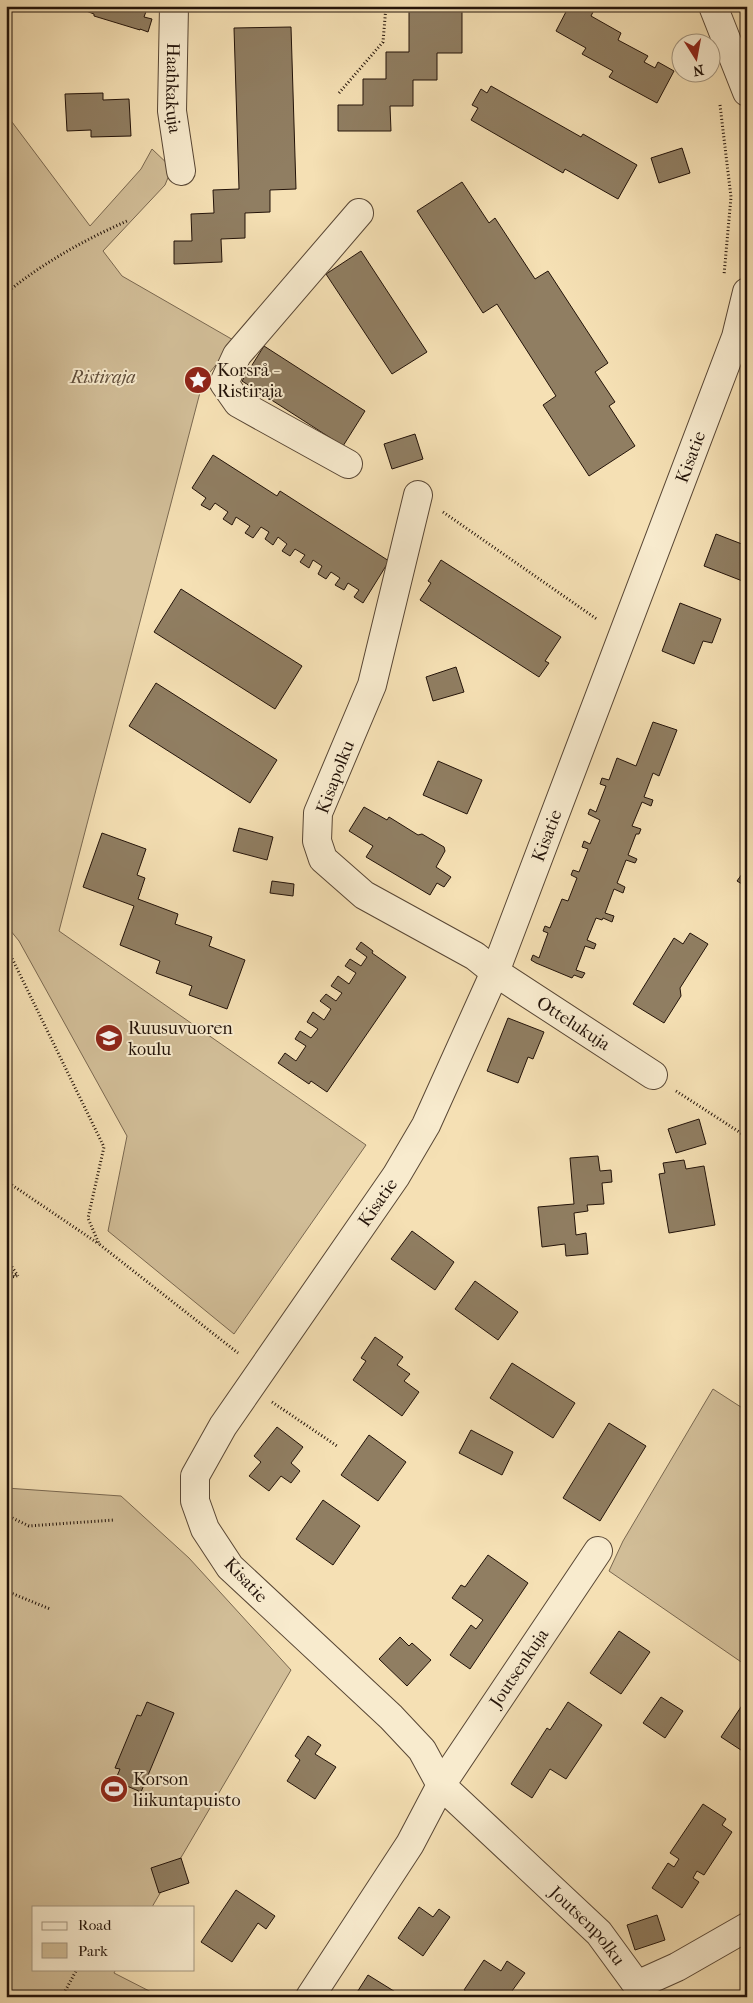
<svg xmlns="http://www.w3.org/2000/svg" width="753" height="2003" viewBox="0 0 753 2003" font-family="'IM FELL French Canon',serif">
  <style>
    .green { fill: #d1bd97; stroke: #7a6850 }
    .building { fill: #907e62; stroke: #231309 }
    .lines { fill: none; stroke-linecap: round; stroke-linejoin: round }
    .minor-casing { stroke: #584634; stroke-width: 30 }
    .path { stroke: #231309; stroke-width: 3; stroke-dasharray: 1 2.5; stroke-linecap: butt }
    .minor { stroke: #f8ebce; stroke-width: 28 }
    .labels { text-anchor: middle; stroke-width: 4; stroke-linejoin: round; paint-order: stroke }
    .street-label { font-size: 18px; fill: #231309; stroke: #f8ebce }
    .poi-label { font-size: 18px; fill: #231309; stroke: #f8ebce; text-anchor: start }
    .park-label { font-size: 18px; font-style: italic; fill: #604e3b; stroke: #f8ebce }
  </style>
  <rect width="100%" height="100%" fill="#f5e0b4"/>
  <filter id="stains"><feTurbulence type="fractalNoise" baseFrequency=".004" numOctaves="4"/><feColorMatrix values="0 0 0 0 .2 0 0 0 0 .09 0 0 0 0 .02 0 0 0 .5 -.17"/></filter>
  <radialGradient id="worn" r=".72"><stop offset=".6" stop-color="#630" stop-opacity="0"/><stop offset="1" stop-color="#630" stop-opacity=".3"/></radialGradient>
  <g class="green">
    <polygon points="6,114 90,226 141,169 152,149 172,168 165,185 103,251 122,276 235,341 203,381 59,931 366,1145 234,1334 108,1231 127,1136 19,941 6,925"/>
    <polygon points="713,1389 747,1411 747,1666 609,1571 623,1541"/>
    <polygon points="6,1488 121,1496 189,1558 291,1670 152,1907 34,1907 34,1969 116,1969 114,1973 161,1997 6,1997"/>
  </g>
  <g class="building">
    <polygon points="88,6 148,6 144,17 152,19 148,32 140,29 140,30 94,16 94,14 86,11"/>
    <polygon points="409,6 462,6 462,53 437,53 437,80 413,80 413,106 390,106 391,131 338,131 338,105 363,105 363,79 386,79 386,52 409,52"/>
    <polygon points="569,6 587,6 594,10 591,16 621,33 618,40 648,56 644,62 655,68 658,62 674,71 657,103 609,77 613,71 582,54 586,48 556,31"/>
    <polygon points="291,27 296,189 270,190 270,212 245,213 245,238 221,239 222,262 174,264 174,241 192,241 191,214 214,213 213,190 239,189 234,28"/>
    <polygon points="491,86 581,137 583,134 637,165 618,199 565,169 563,173 471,120 478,108 472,105 481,89 487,93"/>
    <polygon points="103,93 103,100 129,99 131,136 91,137 91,130 67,131 65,94"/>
    <polygon points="682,148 690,173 659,183 651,158"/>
    <polygon points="462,182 489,223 495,218 535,279 548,271 608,363 595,372 615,402 609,406 635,446 589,476 543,405 556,396 497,304 483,313 417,211"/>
    <polygon points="361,251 427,352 392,374 326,274"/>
    <polygon points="264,346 365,411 343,446 242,381"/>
    <polygon points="415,434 423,459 392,469 384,444"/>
    <polygon points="213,455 277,496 280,491 389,561 363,603 354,597 359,590 348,583 344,590 335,585 340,578 331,572 326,579 318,574 322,566 313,560 309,568 300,562 305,555 295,549 290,556 282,551 287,544 278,537 273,545 265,539 269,532 261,527 253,538 245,533 250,526 236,517 232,525 223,519 228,512 215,503 210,510 201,505 206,498 192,488"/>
    <polygon points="716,534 747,546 747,576 745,582 704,566"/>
    <polygon points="441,560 561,637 545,661 549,663 539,677 420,600 431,583 428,581"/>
    <polygon points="181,589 302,666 275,709 154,632"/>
    <polygon points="680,603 721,619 712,643 703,641 694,664 662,651"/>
    <polygon points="456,667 464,692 433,701 426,677"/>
    <polygon points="156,683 277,760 250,803 129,726"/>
    <polygon points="653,722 677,730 659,776 653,773 644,797 653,800 651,806 642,802 632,826 641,829 639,834 636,834 628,855 637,859 635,863 626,860 617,883 625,887 623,893 614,889 605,913 614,916 612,922 603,918 602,920 596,918 587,940 596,944 594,949 585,946 576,970 585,973 582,978 574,975 572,978 536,963 531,960 533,955 539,958 548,933 543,931 545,926 550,928 562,899 568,901 577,878 571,875 573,870 579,872 588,849 582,847 584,841 590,844 600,820 588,814 590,809 596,812 606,786 600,784 602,778 609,780 617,758 636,766"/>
    <polygon points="438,761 482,780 467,814 423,795"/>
    <polygon points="364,807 387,820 389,817 418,835 422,834 444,847 445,851 436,867 451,877 444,887 437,883 430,895 366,857 373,846 349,831"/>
    <polygon points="239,828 273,837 267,860 233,851"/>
    <polygon points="102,833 146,849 137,875 145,878 138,899 178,914 175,924 212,937 209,946 245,960 227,1009 189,995 192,986 156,973 160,961 120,945 134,906 83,887"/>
    <polygon points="747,867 747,887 737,881"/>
    <polygon points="272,881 294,884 293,896 270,893"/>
    <polygon points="690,933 708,944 680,988 681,996 664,1023 633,1004 674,938 683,944"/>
    <polygon points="361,942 373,951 372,953 406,977 327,1092 311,1081 309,1084 278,1063 285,1053 296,1061 306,1046 295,1039 300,1031 311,1038 318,1029 307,1022 313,1012 324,1020 331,1009 320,1001 326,994 336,1001 342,993 331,986 338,976 349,984 356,973 345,966 350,959 361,966 367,957 356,949"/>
    <polygon points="508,1018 544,1032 533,1059 528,1057 518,1083 487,1071"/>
    <polygon points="699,1119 706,1144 676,1153 668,1129"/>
    <polygon points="598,1156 600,1171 611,1170 612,1182 602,1183 604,1204 587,1205 588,1211 574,1213 576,1235 586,1233 588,1254 566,1256 565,1244 542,1247 538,1207 574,1204 570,1158"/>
    <polygon points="684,1160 686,1169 704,1166 715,1225 669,1233 659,1174 665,1173 663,1163"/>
    <polygon points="412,1231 454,1262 435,1290 391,1259"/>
    <polygon points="475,1281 518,1312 498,1340 455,1309"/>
    <polygon points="375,1337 403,1357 397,1365 410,1374 404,1381 419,1392 402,1416 353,1380 366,1361 361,1358"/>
    <polygon points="512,1363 575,1403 553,1438 490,1398"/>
    <polygon points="609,1423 646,1446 600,1521 563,1498"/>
    <polygon points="277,1427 303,1447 291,1463 300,1471 291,1483 281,1476 269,1491 249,1476 261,1462 254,1456"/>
    <polygon points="471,1430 513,1452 502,1475 459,1453"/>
    <polygon points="369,1435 406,1462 378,1501 341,1475"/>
    <polygon points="323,1500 360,1526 333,1565 296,1539"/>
    <polygon points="488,1555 528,1583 470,1669 450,1655 471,1625 476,1629 483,1620 452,1598 461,1585 465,1587"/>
    <polygon points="619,1631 650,1652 621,1694 590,1673"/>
    <polygon points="400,1637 409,1646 412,1643 431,1660 407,1686 379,1659"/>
    <polygon points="661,1697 683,1711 665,1738 643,1723"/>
    <polygon points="747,1698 747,1754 721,1737"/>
    <polygon points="147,1702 174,1713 141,1792 115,1781 120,1769 115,1768 137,1715 141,1716"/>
    <polygon points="568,1702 602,1725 566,1779 550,1769 532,1798 511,1784 547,1728 550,1730"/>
    <polygon points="308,1736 321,1745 315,1754 336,1767 315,1799 287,1781 300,1760 295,1756"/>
    <polygon points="703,1804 726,1819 722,1825 732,1832 704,1875 697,1871 693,1878 699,1882 682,1908 652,1888 668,1863 674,1867 679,1859 670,1853"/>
    <polygon points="181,1858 189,1883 159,1893 151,1868"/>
    <polygon points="236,1890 275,1916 266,1929 258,1923 232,1962 201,1942"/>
    <polygon points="419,1907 433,1917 439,1909 450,1917 423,1956 398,1938"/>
    <polygon points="657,1915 665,1940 635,1950 627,1925"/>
    <polygon points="484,1960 501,1971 507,1961 525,1973 512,1991 521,1997 474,1997 464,1990"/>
    <polygon points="368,1975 397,1993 395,1997 354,1997"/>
  </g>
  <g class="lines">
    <defs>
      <g id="minor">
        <path id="s1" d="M174 6 172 111 181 171"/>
        <polyline points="713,6 747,92"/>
        <polyline points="348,464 238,403 224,383 237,355 359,213"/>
        <path id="s2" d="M418 495 372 685 318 813 317 841 323 859 364 895 475 956 495 972 653 1075"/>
        <path id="s3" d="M598 1551 441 1785 599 1933 637 1985 677 1967 747 1927"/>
        <path id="s4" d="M310 1997 410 1844 441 1785 422 1750 391 1717 230 1567 205 1529 195 1501V1476L223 1426 396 1176 426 1125 495 972 736 337 747 292"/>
      </g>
    </defs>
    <use href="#minor" class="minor-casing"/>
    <g class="path">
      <polyline points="339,93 383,42 386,6"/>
      <polyline points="720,105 731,197 724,275"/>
      <path d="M6 293C43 263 84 240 127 221"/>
      <polyline points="443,512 598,620"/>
      <polyline points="6,946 104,1147 88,1218 99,1244 238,1353"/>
      <polyline points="676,1091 747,1137"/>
      <polyline points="6,1181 99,1244"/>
      <polyline points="6,1192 11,1184"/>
      <polyline points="6,1258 18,1276"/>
      <polyline points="6,1269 17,1276"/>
      <polyline points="6,1278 17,1276"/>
      <polyline points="272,1402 337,1446"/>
      <polyline points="6,1515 29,1526 114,1520"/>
      <polyline points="6,1591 50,1609"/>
      <polyline points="62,1997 77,1969"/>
    </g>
    <use href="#minor" class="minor"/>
  </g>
  <defs>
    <symbol id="sight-disc" viewBox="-11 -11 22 22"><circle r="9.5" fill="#8f2418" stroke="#f8ebce"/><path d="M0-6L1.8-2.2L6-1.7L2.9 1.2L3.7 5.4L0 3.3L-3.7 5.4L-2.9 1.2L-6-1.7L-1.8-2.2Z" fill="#fff"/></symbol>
    <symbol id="school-disc" viewBox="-11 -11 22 22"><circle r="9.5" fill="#8f2418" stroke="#f8ebce"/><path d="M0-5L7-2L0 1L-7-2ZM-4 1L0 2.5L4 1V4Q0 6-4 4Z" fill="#fff"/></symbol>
    <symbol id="stadium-disc" viewBox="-11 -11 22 22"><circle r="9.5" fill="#8f2418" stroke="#f8ebce"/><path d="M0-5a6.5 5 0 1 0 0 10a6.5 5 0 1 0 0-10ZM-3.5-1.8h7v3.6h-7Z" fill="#fff"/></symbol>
  </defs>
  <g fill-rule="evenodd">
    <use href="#sight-disc" x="182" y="364" width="32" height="32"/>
    <use href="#school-disc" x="93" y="1022" width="32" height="32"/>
    <use href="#stadium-disc" x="98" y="1773" width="32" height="32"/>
  </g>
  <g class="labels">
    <g class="street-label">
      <text dy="6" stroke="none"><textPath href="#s1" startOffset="82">Haahkakuja</textPath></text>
      <text dy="6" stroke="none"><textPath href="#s4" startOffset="1794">Kisatie</textPath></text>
      <text transform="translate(335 777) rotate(-69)" y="6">Kisapolku</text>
      <text dy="6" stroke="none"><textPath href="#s4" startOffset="1389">Kisatie</textPath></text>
      <text dy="6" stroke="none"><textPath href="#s2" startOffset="682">Ottelukuja</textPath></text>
      <text dy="6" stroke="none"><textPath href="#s4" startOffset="984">Kisatie</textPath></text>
      <text transform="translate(246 1580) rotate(47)" y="6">Kisatie</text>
      <text transform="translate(519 1668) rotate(-56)" y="6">Joutsenkuja</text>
      <text dy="6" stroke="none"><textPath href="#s3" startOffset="485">Joutsenpolku</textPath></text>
    </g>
    <g class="poi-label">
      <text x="217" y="376">Korsrå -<tspan x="217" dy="21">Ristiraja</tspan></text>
      <text x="128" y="1034">Ruusuvuoren<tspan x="128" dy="21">koulu</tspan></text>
      <text x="133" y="1785">Korson<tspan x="133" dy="21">liikuntapuisto</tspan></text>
    </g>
    <g class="park-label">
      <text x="103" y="383">Ristiraja</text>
    </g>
  </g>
  <rect width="753" height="2003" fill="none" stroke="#f5e0b4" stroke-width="25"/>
  <rect x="8" y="8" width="738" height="1988" fill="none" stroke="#231309" stroke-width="2.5"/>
  <rect x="12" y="12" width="728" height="1978" fill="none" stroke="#231309"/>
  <rect x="32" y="1906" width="162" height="65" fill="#f8ebce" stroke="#a3957f"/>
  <rect x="42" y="1922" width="25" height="8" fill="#f8ebce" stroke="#a3957f"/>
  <text x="78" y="1930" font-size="15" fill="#231309">Road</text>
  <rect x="42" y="1943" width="25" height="15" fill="#d1bd97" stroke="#a3957f"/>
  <text x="78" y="1956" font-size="15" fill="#231309">Park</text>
  <g transform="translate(696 58) rotate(169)"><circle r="24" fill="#f8ebce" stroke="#a3957f"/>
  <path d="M0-4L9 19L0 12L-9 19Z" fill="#8f2418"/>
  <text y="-8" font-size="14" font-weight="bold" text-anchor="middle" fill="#231309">N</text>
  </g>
  <rect width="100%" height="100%" filter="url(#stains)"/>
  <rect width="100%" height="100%" fill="url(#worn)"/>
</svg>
